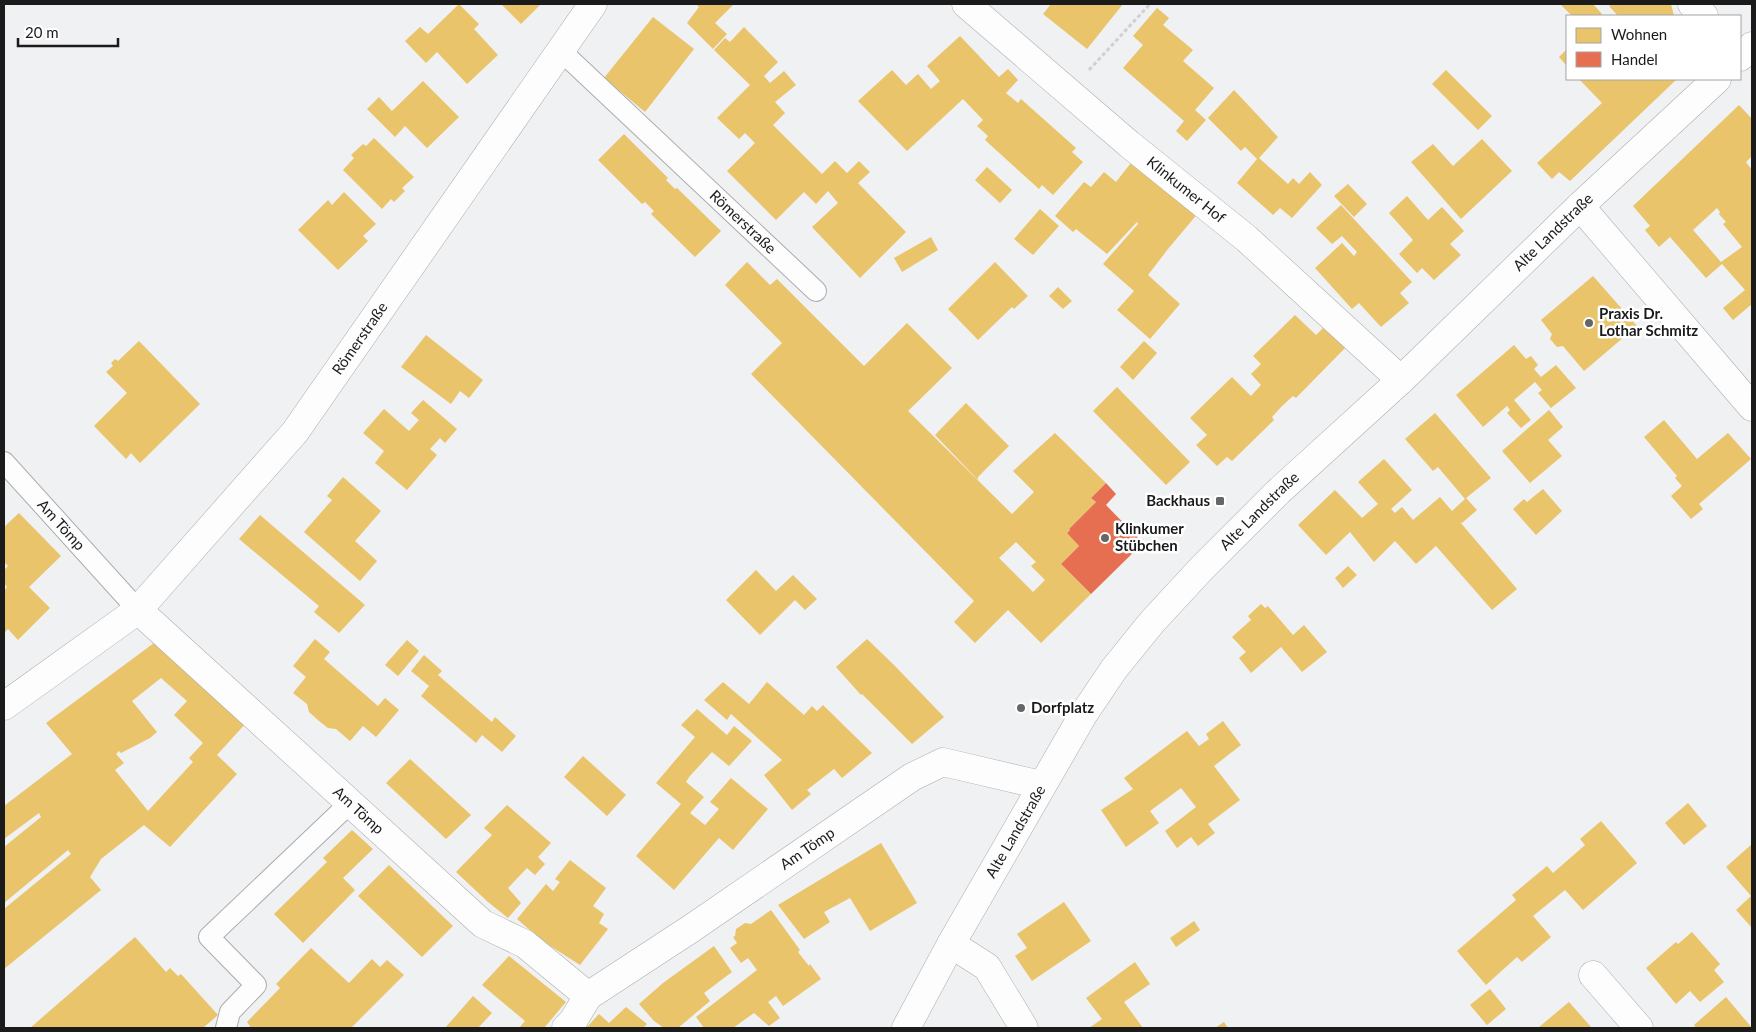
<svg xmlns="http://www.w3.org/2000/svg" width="1756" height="1032" viewBox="0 0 1756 1032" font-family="Lato,sans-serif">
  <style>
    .homes { fill: #e9c46a; fill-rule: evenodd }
    .shops { fill: #e76f51 }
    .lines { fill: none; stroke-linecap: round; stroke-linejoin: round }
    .service-casing { stroke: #abacad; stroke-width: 22 }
    .minor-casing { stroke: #abacad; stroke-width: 29 }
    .secondary-casing { stroke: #abacad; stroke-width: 29 }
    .path { stroke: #d1d1d2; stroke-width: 3; stroke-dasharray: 4 2.5; stroke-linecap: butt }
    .service { stroke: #fdfdfd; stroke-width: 20 }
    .minor { stroke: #fdfdfd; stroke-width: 28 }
    .secondary { stroke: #fdfdfd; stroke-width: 28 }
    .poi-dot { fill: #666667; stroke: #fff; stroke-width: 2 }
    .labels { text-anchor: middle; stroke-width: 5; stroke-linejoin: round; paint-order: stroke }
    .street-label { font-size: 15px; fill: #1b1b1c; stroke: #fff }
    .poi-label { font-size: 15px; font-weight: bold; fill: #1b1b1c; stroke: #fff; text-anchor: start }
  </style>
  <rect width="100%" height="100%" fill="#f0f1f2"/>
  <g class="homes">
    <polygon points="459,4 479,24 474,29 498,55 467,84 437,52 426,63 405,41 420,27 428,34"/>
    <polygon points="501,4 539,4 540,5 521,24"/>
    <polygon points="696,4 734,4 715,23 727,34 713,49 687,23 699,7"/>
    <polygon points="1051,4 1123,4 1087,49 1043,14"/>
    <polygon points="1560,4 1593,4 1602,14 1600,16 1572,16"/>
    <polygon points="1612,4 1671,4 1674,16 1618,16 1609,6"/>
    <polygon points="1157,8 1169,18 1163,25 1193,50 1183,61 1214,88 1195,110 1206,120 1187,141 1176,131 1184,121 1123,68 1143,45 1133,36"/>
    <polygon points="653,17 694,49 645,112 604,78"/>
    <polygon points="744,27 778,62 764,76 770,83 784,71 796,85 775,102 785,113 773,125 822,174 835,161 847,173 859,161 870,172 858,183 906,232 860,278 812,227 838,203 828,191 816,204 804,192 776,220 727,171 755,143 745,133 739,139 717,118 750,85 714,50 725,38 730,42"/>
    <polygon points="960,36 999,77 1008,69 1018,80 1006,93 1018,103 1021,99 1076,148 1072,152 1083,162 1053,195 1042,185 1039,189 985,140 988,136 977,126 983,120 963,99 907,151 858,101 892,70 906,85 918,74 931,89 940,81 927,66"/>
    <polygon points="1567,49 1567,66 1559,57"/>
    <polygon points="1446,70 1492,116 1478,130 1432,84"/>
    <polygon points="1579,79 1677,79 1570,181 1559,172 1552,179 1537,163 1602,103"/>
    <polygon points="423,81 459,117 427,148 405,126 395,137 367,109 379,97 392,111"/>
    <polygon points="1234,90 1278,137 1259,158 1288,184 1293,178 1299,184 1310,172 1322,185 1292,218 1280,208 1273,215 1237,183 1257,159 1245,147 1241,151 1208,118"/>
    <path d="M1739 105 1752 119V156L1746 162 1752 170V304L1733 320 1723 308 1745 290 1722 264 1706 278 1670 237 1659 247 1645 230 1650 226 1633 206ZM1717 208 1720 212 1719 214 1726 222 1723 224 1742 247 1721 262 1693 230Z"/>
    <polygon points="624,134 668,178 666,180 675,189 677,188 721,231 695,257 651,214 654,211 645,202 642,204 598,160"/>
    <polygon points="374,138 414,177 402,188 405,191 394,202 391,199 382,209 343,170 354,158 351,155 363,144 366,146"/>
    <polygon points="1482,139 1512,171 1461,219 1411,162 1433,144 1453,166"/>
    <polygon points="1134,159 1199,212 1168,249 1148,275 1180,304 1150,339 1117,310 1134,291 1103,264 1138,224 1137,222 1107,254 1076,229 1073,232 1055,216 1084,182 1091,187 1104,172 1116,182"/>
    <polygon points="987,167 1012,190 1000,203 975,180"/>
    <polygon points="1348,184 1367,204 1354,217 1334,196"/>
    <polygon points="344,192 376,224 363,236 368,241 338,270 298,230 328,200 332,205"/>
    <polygon points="1407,196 1428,220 1442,207 1464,231 1450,244 1461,255 1434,280 1422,268 1417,273 1399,254 1413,240 1389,213"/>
    <polygon points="1341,205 1412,282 1400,293 1409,303 1381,327 1359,303 1352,309 1315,268 1342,243 1354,256 1357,252 1342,236 1332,244 1316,228"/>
    <polygon points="1040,209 1059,226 1033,255 1014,239"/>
    <polygon points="931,237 938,250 902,272 894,258"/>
    <path d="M747 262 770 285 777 279 864 366 907 323 952 368 908 411 1012 514 1034 492 1013 471 1055 433 1106 483 1091 498 1096 502 1069 529 1070 530 1067 533 1079 546 1061 564 1091 594 1041 643 1008 610 975 643 954 622 974 601 751 374 782 343 725 285ZM1016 542 1036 562 1031 566 1045 580 1033 592 999 558Z"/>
    <polygon points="995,262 1028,296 1014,309 1012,307 978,340 948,309"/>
    <polygon points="1593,276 1637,326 1584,371 1563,346 1557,347 1550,339 1552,334 1541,320"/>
    <polygon points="1058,287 1072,301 1063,309 1049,296"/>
    <polygon points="1295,315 1316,335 1326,325 1347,346 1296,398 1293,396 1282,406 1272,417 1274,420 1232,461 1227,457 1217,466 1196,445 1207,435 1190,418 1232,377 1251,396 1261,385 1251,374 1261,364 1253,356"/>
    <polygon points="426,335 483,380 469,398 460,391 451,404 401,367"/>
    <polygon points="139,341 200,404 140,463 131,453 126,459 94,426 127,393 106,372 113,366 111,363 115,359 118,361"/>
    <polygon points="1144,341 1157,353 1133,380 1120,367"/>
    <polygon points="1514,345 1526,359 1531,356 1538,365 1534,369 1541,377 1556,365 1576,388 1551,408 1538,393 1542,390 1535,382 1514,400 1531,420 1521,428 1507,413 1510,410 1507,406 1483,427 1456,395"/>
    <polygon points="1117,387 1190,462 1166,485 1093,411"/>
    <polygon points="423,400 457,429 445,443 440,438 430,449 437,455 407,490 375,463 384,451 363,433 384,409 409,431 419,420 411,413"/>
    <polygon points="966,403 1009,446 978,477 978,480 935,435"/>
    <polygon points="1549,410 1563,427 1548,440 1562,456 1530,483 1502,451"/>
    <polygon points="1435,413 1491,478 1466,498 1477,510 1462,523 1460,522 1517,589 1492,610 1436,546 1416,564 1395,541 1374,562 1350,532 1326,555 1298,525 1335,490 1362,518 1378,504 1358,482 1384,459 1412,490 1391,509 1395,513 1402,507 1413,520 1440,497 1452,511 1465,499 1438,467 1433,471 1405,439"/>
    <polygon points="1664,420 1697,459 1728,433 1751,459 1699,504 1703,509 1691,519 1671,496 1682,486 1675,478 1677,476 1644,437"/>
    <polygon points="343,477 381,511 355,541 377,561 360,581 304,532 332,500 327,496"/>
    <polygon points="1543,489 1562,511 1536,535 1513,509 1524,499 1527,502"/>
    <polygon points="19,513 61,556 29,587 50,608 18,640 8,629 4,633 4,591 7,587 4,583 4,570 8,566 4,562 4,527"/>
    <polygon points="260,515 365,605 339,633 314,612 319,606 239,539"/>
    <polygon points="1348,566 1357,575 1343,588 1335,578"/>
    <polygon points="756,570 776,591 793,575 817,599 805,610 795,600 760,635 726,600"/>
    <polygon points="1261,604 1265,608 1268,606 1293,635 1304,625 1327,652 1302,672 1281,647 1251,673 1239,658 1246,652 1232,637 1251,620 1248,616"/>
    <polygon points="315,639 330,652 324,659 378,706 385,698 399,710 376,737 363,726 350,741 336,729 328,728 319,721 309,712 307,704 293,693 306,677 293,666"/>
    <polygon points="867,639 893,664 944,717 912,744 862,694 861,695 836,667"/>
    <path d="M158 640 246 723 217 755 237 774 170 847 144 825 101 859 90 877 101 890 4 969V909L71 854 68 850 4 903V847L41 817 39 813 4 839V806L72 754 46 723ZM161 678 187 701 174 715 203 743 189 758 193 762 148 811 115 770 124 763 116 754 119 751 121 753 150 738 157 732 132 701Z"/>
    <polygon points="407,640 419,651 398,676 385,665"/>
    <polygon points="424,655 442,671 438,675 492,722 495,717 516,736 502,752 482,735 476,743 421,696 429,686 411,671"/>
    <polygon points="723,682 749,704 767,682 804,715 812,706 817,711 823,705 872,753 842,778 834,769 807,790 811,794 792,810 764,775 782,760 731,714 727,720 704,700"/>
    <polygon points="697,709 727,735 734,726 752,741 729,766 712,752 689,777 686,782 704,797 690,813 705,825 719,809 710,802 731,778 768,809 733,850 719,838 674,890 636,856 681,804 656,783 695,737 681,725"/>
    <polygon points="1223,721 1241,745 1214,766 1240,800 1208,824 1215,833 1198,846 1191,837 1177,848 1165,831 1196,807 1181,788 1150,811 1159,823 1126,847 1101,810 1133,789 1124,778 1187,731 1199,746 1209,739 1206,734"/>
    <polygon points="583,756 626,795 607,816 564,777"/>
    <polygon points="410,759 471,815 446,839 386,783"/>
    <polygon points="1688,803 1707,826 1684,845 1665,823"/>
    <polygon points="507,805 551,843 538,857 545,864 535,875 527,868 508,888 521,903 508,918 488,902 456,872 492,835 484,828"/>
    <polygon points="1601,821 1637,863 1583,910 1565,890 1533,916 1551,937 1522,962 1517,957 1486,985 1457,951 1516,900 1512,895 1547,866 1553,873 1585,845 1580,839"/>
    <polygon points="352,830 373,849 343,878 355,890 303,943 274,914 327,862 323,858"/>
    <polygon points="881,843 917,903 870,931 850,898 824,912 830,922 804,939 778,905"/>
    <polygon points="1752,844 1752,928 1736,910 1751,896 1726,867"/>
    <polygon points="570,860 606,888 593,906 604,914 599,923 608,929 580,965 530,933 531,931 517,919 546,884 553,891 560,882 555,879"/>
    <polygon points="389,865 453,926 422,957 358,896"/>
    <polygon points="1064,902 1091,941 1032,981 1015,956 1027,948 1017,934"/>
    <polygon points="771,910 800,950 798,952 809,966 810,964 821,979 783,1006 776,996 768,1002 780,1018 769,1026 754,1013 733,1028 704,1028 696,1017 757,970 748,958 741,963 730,948 737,943 733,937 735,936 736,929 745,923 751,924"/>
    <polygon points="1194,921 1200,930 1176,947 1170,938"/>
    <polygon points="1692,932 1720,964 1714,970 1724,982 1700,1002 1690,991 1676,1004 1646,968 1676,942 1678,944"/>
    <polygon points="135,937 166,972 170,968 178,976 181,974 218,1015 203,1028 30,1028"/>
    <polygon points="714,946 732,972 704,993 710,1001 678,1028 664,1028 654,1021 639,1004 663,983"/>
    <polygon points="311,948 349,983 372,959 380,967 387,960 404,975 351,1028 248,1028 250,1026 247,1022 280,988 276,984"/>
    <polygon points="509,956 566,1002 544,1028 519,1028 525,1021 482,985"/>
    <polygon points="1135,962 1150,984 1124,1002 1143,1028 1089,1028 1102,1019 1086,998"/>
    <polygon points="1490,989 1506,1009 1487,1025 1470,1005"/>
    <polygon points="473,996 492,1013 478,1028 445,1028"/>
    <polygon points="1726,997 1752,1028 1696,1028 1694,1025"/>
    <polygon points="1569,1002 1592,1028 1540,1028 1539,1027"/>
    <polygon points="626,1007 647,1024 643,1028 586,1028 599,1014 609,1023"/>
    <polygon points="1224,1022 1228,1028 1215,1028"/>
  </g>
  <polygon class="shops" points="1106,483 1116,494 1106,505 1143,543 1091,594 1061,564 1079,546 1067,533 1070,530 1069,529 1096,502 1091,498"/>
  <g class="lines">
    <defs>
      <g id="service">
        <path id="s1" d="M560 50 816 291"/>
        <path id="s2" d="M4 462 138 610"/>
        <polyline points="226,1028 230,1012 256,985 209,937 350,803"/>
      </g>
      <g id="minor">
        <path id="s3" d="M966 4 1129 144 1247 239 1401 380"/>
        <polyline points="1692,4 1704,16"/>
        <polyline points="1580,206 1752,407"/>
        <path id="s4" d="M138 610 483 924 525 944 588 996 692 928 912 777 943 762 1041 785"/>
        <path id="s5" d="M4 706 138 610 295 432 593 4"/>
        <polyline points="951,944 987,967 1024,1028"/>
        <polyline points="1593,975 1639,1028"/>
        <polyline points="566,1028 573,1021 588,996"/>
      </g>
      <g id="secondary">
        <polyline points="1740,57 1752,46"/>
        <path id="s6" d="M906 1028 951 944 1083 715 1114 669 1152 622 1202 568 1278 492 1401 380 1580 206 1717 79"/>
      </g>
    </defs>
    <use href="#service" class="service-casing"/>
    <use href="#minor" class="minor-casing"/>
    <use href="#secondary" class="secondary-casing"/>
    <polyline class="path" points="1089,70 1150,4"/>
    <use href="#service" class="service"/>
    <use href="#minor" class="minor"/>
    <use href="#secondary" class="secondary"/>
  </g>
  <g class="poi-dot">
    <circle cx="1589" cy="323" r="5"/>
    <rect x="1215" y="496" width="10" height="10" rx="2.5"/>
    <circle cx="1105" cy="538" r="5"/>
    <circle cx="1021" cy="708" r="5"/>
  </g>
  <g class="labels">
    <g class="street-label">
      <text dy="5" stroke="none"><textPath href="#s3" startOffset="288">Klinkumer Hof</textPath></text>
      <text dy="5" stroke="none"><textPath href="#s1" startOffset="251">Römerstraße</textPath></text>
      <text dy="5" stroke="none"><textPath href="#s6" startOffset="1035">Alte Landstraße</textPath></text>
      <text dy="5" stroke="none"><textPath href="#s5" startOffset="516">Römerstraße</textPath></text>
      <text dy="5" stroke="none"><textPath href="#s6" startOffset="630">Alte Landstraße</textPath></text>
      <text dy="5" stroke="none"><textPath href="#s2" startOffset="85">Am Tömp</textPath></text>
      <text dy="5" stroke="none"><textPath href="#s4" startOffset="298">Am Tömp</textPath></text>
      <text dy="5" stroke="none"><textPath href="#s6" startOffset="225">Alte Landstraße</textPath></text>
      <text dy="5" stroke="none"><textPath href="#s4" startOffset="859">Am Tömp</textPath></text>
    </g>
    <g class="poi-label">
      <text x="1599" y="319">Praxis Dr.<tspan x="1599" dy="17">Lothar Schmitz</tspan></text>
      <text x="1210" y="506" text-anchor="end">Backhaus</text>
      <text x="1115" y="534">Klinkumer<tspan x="1115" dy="17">Stübchen</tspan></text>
      <text x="1031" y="713">Dorfplatz</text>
    </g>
  </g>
  <rect width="1756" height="1032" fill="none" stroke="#1b1b1c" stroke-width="10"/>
  <rect x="1566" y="15" width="175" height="65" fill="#ffffff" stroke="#a4a4a4"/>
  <rect x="1576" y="28" width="25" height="15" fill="#e9c46a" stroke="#a4a4a4"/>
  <text x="1611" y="40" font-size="15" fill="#1b1b1c">Wohnen</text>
  <rect x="1576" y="52" width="25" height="15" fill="#e76f51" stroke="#a4a4a4"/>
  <text x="1611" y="65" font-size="15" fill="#1b1b1c">Handel</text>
  <path d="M18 38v8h100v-8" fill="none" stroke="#1b1b1c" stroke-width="2.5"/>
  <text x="25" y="38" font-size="15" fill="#1b1b1c" stroke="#ffffff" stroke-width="4" paint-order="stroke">20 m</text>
</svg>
